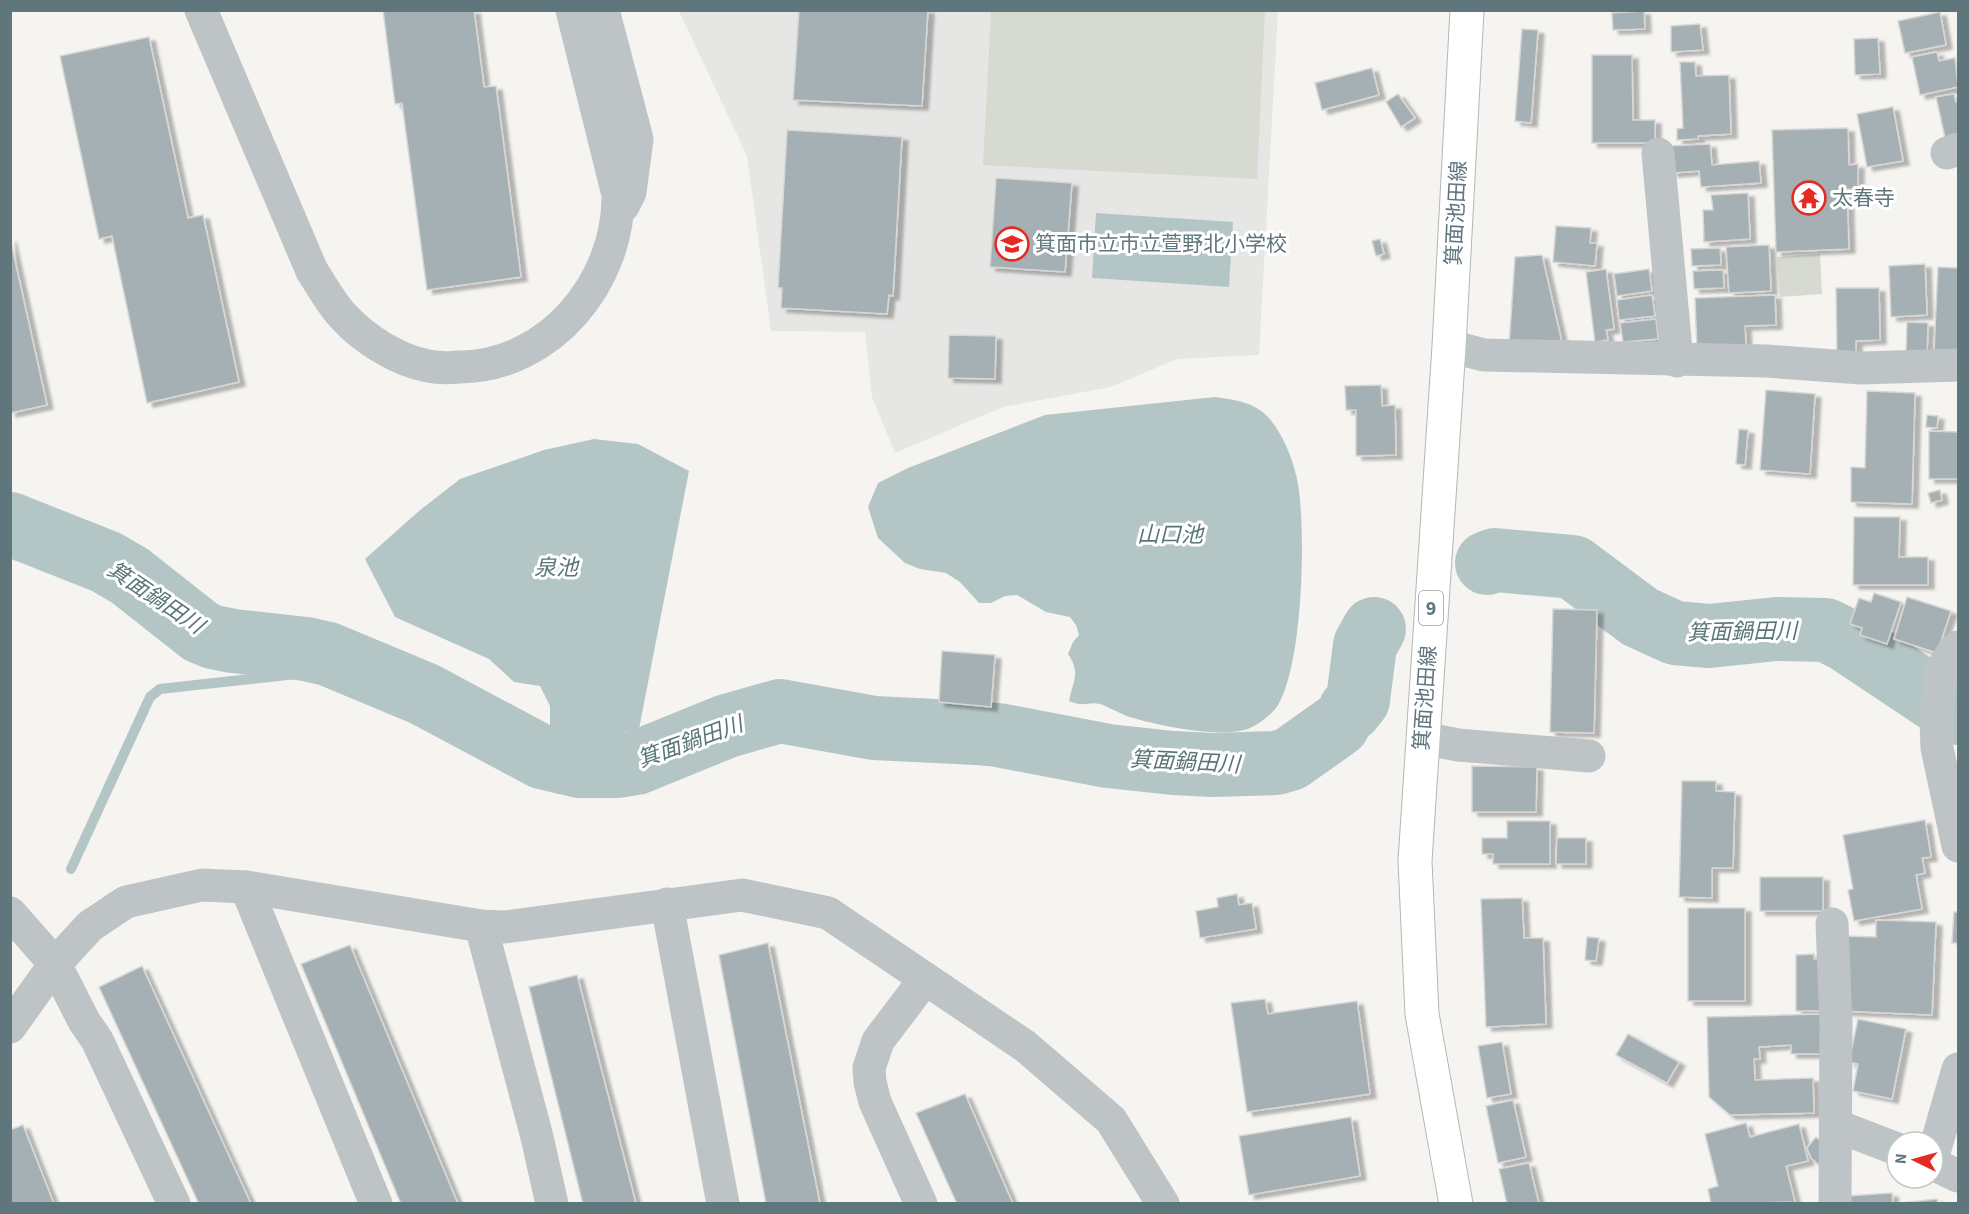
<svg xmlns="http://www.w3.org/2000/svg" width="1969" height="1214" viewBox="0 0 1969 1214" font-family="'Source Sans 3','Noto Sans JP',sans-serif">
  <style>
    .built { fill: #e6e6e5 }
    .green { fill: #d6dad0 }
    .water { fill: #b4c5c6 }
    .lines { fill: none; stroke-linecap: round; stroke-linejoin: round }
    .stream { stroke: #b4c5c6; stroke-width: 10 }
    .river { stroke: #b4c5c6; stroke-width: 64 }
    .building { fill: #a4b0b3; stroke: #d6d6d4; stroke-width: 1.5; filter: url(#shadow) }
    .major-casing { stroke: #b1b7ba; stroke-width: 35 }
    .minor { stroke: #bec4c6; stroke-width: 33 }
    .major { stroke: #fff; stroke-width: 33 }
    .labels { text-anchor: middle; stroke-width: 6; stroke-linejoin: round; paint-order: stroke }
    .shield { fill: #fff; stroke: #909fa4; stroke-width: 1.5 }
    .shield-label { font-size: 20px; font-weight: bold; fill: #60767d }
    .poi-label { font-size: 21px; fill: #60767d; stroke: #fff; text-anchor: start }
    .street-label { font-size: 21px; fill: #60767d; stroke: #fff }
    .water-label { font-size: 22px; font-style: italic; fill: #5a7678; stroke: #fff }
  </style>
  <defs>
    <filter id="shadow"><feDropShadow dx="6" dy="4" stdDeviation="1.5" flood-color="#0004"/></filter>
  </defs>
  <rect width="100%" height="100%" fill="#f5f4f1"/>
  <polygon class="built" points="679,11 1278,11 1259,355 1177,359 1111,387 1003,407 895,453 872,397 865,332 771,331 747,156"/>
  <g class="green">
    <polygon points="991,11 1265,11 1257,179 983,165"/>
    <polygon points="1820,254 1822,294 1780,297 1777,257"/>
  </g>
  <g class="water">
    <polygon points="1096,213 1233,222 1229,287 1092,278"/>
    <path d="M1215 397C1235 400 1255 402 1269 418 1284 436 1294 461 1298 484 1306 533 1303 663 1278 705 1273 713 1263 721 1254 726 1230 741 1161 726 1133 718 1122 715 1109 707 1100 704 1088 701 1085 708 1069 701 1073 681 1081 673 1068 654L1073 642 1079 635 1076 625 1070 617 1046 612 1017 595 1005 596 991 603H979L960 582 946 573 920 569 905 563 878 538 868 507 878 483 908 468 1045 415Z"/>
    <polygon points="594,439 638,444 689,471 639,729 589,741 550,736 550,706 540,686 514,682 489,659 395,617 365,559 419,511 460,479 544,450"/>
  </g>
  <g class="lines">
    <polyline class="stream" points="71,869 150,697 160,689 323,671 351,664"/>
    <g class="river">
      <polyline points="10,524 106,562 130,576 201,632 213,637 233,641 306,649 328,654 424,694 542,757 580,766 618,766 636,763 727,726 780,711 874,728 976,733 998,735 1108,756 1173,763 1213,765 1276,763 1290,759 1338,725"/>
      <polyline points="1487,563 1495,560 1573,567 1640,617 1675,633 1709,636 1777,629 1826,630 1848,641 1953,711 1958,713"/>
      <polyline points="1350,710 1358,700 1365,645 1374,629"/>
    </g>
  </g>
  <g class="building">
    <polygon points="383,10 474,10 484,87 496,86 521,277 427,290 402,103 395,104"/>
    <polygon points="799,10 928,10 922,106 793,100"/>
    <polygon points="1644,11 1645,29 1613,30 1612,13"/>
    <polygon points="1940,12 1946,45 1905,53 1898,21"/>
    <polygon points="1700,24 1703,50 1671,52 1671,26"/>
    <polygon points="1522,29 1538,30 1531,123 1515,121"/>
    <polygon points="149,37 188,218 203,215 239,382 147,403 112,236 99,239 60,56"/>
    <polygon points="1878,38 1880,74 1855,75 1854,39"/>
    <polygon points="1937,52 1939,61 1955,58 1958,87 1920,95 1912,57"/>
    <polygon points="1592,55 1632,55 1633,120 1655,120 1655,143 1592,143"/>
    <polygon points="1680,62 1695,62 1696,76 1729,75 1731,134 1698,136 1698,139 1677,140 1677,129 1683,128"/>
    <polygon points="1372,68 1379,95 1322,110 1315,83"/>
    <polygon points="1398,94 1415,118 1401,127 1386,102"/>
    <polygon points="1954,94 1956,102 1958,101 1958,139 1946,142 1936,97"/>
    <polygon points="1893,107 1903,161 1867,167 1857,114"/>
    <polygon points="1848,128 1849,165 1858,164 1858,189 1847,189 1849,249 1776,252 1772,130"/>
    <polygon points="787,130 902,137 893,296 889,295 887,314 781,308 782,288 778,288"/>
    <polygon points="1710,144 1712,165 1759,161 1761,183 1701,187 1699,171 1672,173 1669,146"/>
    <polygon points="996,178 1072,183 1065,272 990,267"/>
    <polygon points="1748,193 1750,239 1704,242 1703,210 1713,210 1711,195"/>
    <polygon points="1556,226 1591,228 1590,243 1597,243 1595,266 1553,262"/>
    <polygon points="10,238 47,405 10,413"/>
    <polygon points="1380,239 1384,254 1376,256 1372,241"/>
    <polygon points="1769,245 1771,291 1729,293 1726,247"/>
    <polygon points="1720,248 1721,265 1692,266 1691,249"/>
    <polygon points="1542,255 1563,347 1509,346 1515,257"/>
    <polygon points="1925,264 1927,315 1891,317 1889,266"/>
    <polygon points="1938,267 1958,268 1958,353 1934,351"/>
    <polygon points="1606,269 1614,329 1606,330 1608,340 1595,342 1586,272"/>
    <polygon points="1649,269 1652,291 1617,296 1614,274"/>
    <polygon points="1723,270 1724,288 1694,289 1693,271"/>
    <polygon points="1836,288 1879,288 1880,340 1856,341 1856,355 1837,355"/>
    <polygon points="1652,295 1655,316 1619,320 1617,300"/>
    <polygon points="1775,295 1776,325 1745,326 1746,346 1697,348 1695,298"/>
    <polygon points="1656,319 1658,339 1623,342 1620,323"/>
    <polygon points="1907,322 1928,323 1927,354 1906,353"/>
    <polygon points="949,335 996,336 995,379 948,378"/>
    <polygon points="1381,385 1382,406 1395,405 1396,455 1356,456 1356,410 1346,410 1345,386"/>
    <polygon points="1766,390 1815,394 1810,474 1760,470"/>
    <polygon points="1867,391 1915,393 1912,504 1851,502 1851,467 1865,468"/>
    <polygon points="1927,415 1938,416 1937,428 1926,427"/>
    <polygon points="1739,429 1748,430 1745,465 1736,464"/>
    <polygon points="1929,431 1958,432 1958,479 1929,479"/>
    <polygon points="1940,490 1942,500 1931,503 1928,493"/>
    <polygon points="1854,517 1900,517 1899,557 1928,557 1928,585 1853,585"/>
    <polygon points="1874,593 1901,602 1887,644 1860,635 1862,628 1850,624 1859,598 1871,602"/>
    <polygon points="1907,597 1951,611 1937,653 1894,639"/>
    <polygon points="1553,609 1597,610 1594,733 1550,732"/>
    <polygon points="942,651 995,655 991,707 939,702"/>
    <polygon points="1472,766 1537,767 1536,812 1472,812"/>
    <polygon points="1682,781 1716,781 1716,791 1735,792 1733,868 1712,868 1712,898 1679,897"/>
    <polygon points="1925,820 1931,857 1922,858 1925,873 1916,875 1922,909 1854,921 1848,890 1853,889 1843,835"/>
    <polygon points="1507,821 1550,821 1550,864 1493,864 1493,854 1482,854 1482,838 1507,838"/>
    <polygon points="1557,838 1586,838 1586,864 1556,864"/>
    <rect x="1760" y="877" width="63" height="34"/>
    <polygon points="1237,894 1239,905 1252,903 1256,929 1200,938 1196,911 1218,907 1217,898"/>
    <polygon points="1522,898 1524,938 1543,938 1546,1024 1486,1027 1481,899"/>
    <rect x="1688" y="908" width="57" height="93"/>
    <polygon points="1954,912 1958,912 1958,943 1952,943"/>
    <polygon points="1876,920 1936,922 1932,1015 1841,1011 1844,936 1876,937"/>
    <polygon points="1587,937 1599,938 1596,961 1585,960"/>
    <polygon points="768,943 820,1204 766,1204 719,955"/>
    <polygon points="350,945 458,1204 401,1204 301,964"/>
    <polygon points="1814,954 1814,959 1827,959 1827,1011 1796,1011 1796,955"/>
    <polygon points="142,966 251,1204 199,1204 99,987"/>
    <polygon points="577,975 636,1204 583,1204 529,987"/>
    <polygon points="1265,999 1268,1014 1357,1001 1370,1094 1247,1112 1231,1003"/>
    <polygon points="1826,1014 1827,1054 1791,1054 1791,1045 1759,1047 1760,1059 1754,1059 1755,1080 1813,1078 1814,1113 1730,1115 1709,1097 1707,1017"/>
    <polygon points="1858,1019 1906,1029 1892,1099 1853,1091 1858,1064 1849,1062"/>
    <polygon points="1628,1034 1679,1062 1667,1083 1616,1055"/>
    <polygon points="1502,1042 1511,1094 1487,1098 1478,1046"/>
    <polygon points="965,1094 1013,1204 957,1204 916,1113"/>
    <polygon points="1513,1100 1526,1157 1498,1163 1486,1106"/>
    <polygon points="1351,1117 1360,1176 1249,1195 1239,1136"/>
    <polygon points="1746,1123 1750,1137 1799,1124 1808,1161 1786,1166 1795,1202 1711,1204 1708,1189 1718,1186 1705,1134"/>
    <polygon points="23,1125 54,1204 10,1204 10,1130"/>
    <polygon points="1816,1137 1832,1151 1820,1166 1811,1158 1807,1148"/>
    <polygon points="1529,1163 1539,1204 1507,1204 1499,1169"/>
    <polygon points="1892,1193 1893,1204 1848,1204 1847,1196"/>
    <polygon points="1937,1199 1938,1204 1900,1204 1900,1203"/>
  </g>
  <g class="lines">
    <defs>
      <polyline id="major" points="1456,1204 1422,1014 1415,861 1449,346 1467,10"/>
    </defs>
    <use href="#major" class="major-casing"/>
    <g class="minor">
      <path d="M201 10 312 271C322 286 331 303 343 316 364 339 397 360 428 366 438 368 449 368 460 367 550 366 619 282 618 195L572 10"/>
      <polyline points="603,10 637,139 630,192 623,206"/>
      <polyline points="1947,153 1958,149"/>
      <polyline points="1658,154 1677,361"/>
      <polyline points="1449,346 1484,355 1766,361 1861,368 1958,365"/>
      <polyline points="1958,647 1954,650 1941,671 1936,720 1937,748 1958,846"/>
      <polyline points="1423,738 1458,745 1589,756"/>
      <polyline points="246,887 376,1204"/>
      <polyline points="667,904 723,1204"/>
      <polyline points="10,913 55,964 90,926 126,902 202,885 246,887 481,926 505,927 742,895 828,913 1025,1046 1111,1120 1163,1204"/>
      <polyline points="1832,924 1836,1023 1835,1204"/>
      <polyline points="481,926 537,1137 552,1204"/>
      <polyline points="10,1027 55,964 84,1021 97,1040 174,1204"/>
      <polyline points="1837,1126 1897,1149"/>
      <polyline points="1933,1156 1958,1069"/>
      <polyline points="1933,1164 1958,1176"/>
      <polyline points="921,1204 875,1102 870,1082 869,1068 878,1041 925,979"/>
    </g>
    <use href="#major" class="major"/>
  </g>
  <defs>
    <symbol id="temple-ring" viewBox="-11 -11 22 22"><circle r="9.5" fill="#fff" stroke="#e52a22" stroke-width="1.5"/><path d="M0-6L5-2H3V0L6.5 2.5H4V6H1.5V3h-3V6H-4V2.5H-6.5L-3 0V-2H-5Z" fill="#e52a22"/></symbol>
    <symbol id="school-ring" viewBox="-11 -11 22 22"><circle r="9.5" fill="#fff" stroke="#e52a22" stroke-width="1.5"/><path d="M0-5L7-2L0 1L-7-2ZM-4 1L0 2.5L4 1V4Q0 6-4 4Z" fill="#e52a22"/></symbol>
  </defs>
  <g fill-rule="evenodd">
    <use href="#temple-ring" x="1790" y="179" width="38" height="38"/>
    <use href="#school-ring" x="993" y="225" width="38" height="38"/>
  </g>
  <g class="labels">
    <rect class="shield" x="1419" y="591" width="24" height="34" rx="4.5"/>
    <g class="shield-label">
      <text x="1431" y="615">9</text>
    </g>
    <g class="poi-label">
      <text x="1832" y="205">太春寺</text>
      <text x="1035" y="251">箕面市立市立萱野北小学校</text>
    </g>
    <g class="street-label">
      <text transform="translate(1456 213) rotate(-87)" y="7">箕面池田線</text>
      <text transform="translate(1425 698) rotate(-86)" y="7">箕面池田線</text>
    </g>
    <g class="water-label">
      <text x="1170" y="542">山口池</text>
      <text x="556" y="575">泉池</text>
      <text transform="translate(156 597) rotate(34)" y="8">箕面鍋田川</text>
      <text transform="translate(1742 631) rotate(-1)" y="8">箕面鍋田川</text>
      <text transform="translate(690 741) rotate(-20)" y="8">箕面鍋田川</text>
      <text transform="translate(1185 761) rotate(3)" y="8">箕面鍋田川</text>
    </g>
  </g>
  <rect width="1969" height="1214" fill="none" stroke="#60767d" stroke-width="24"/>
  <g transform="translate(1915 1160) rotate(275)"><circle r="28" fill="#ffffff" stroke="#bfc8cb" stroke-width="1.5"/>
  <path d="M0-4.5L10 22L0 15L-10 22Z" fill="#e52a22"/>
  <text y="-9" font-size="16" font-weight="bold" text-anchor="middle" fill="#60767d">N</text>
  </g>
</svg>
